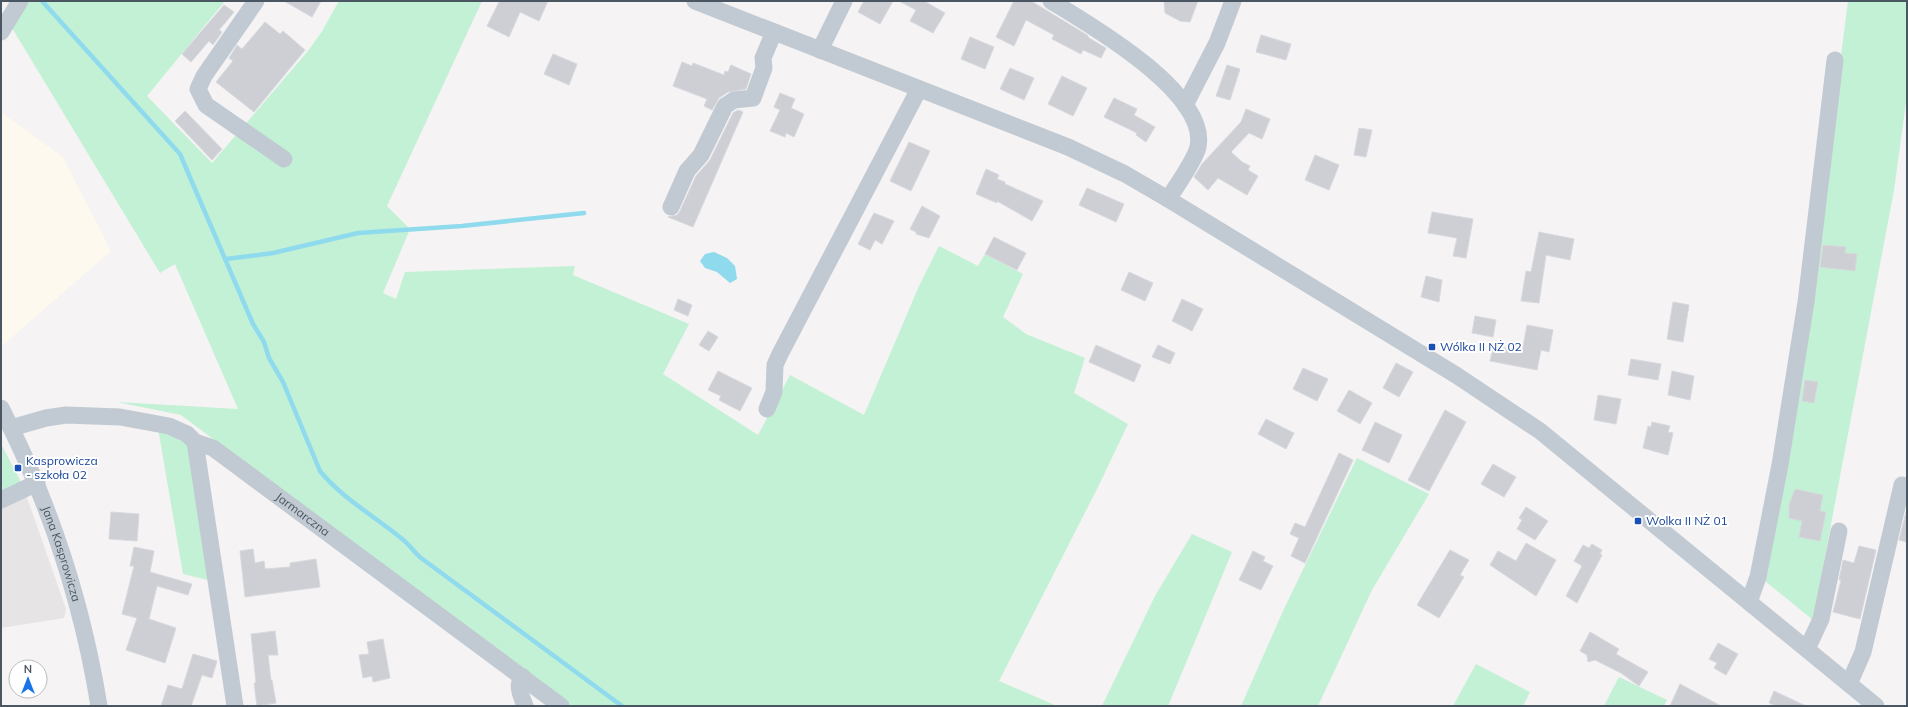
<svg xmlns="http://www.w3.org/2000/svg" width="1908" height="707" viewBox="0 0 1908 707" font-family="Mulish,sans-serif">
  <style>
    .commercial { fill: #fdf9ef }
    .education { fill: #e6e4e5 }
    .green { fill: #c3f1d5 }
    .water { fill: #90daee }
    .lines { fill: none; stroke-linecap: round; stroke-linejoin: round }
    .stream { stroke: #90daee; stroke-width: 4.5 }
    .building { fill: #cdcfd5; stroke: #d7d9de }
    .minor { stroke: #c1cad2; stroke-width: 17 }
    .transit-dot { fill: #1a4fb4; stroke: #fff; stroke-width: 1.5 }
    .labels { text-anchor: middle; stroke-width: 4; stroke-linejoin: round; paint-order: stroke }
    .transit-label { font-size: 12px; fill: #164399; stroke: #fff; text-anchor: start }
    .street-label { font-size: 12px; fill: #4a5661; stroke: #fff }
  </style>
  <rect width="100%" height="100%" fill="#f5f3f3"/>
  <polygon class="commercial" points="1,112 63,157 111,251 1,347"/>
  <polygon class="education" points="1,444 23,486 66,609 64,618 1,628"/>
  <g class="green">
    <polygon points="22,1 225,1 147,96 212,163 308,51 321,33 339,1 482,1 387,206 410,229 383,293 396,299 405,272 575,266 573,275 689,324 663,374 758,435 790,375 864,415 919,286 939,246 978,266 985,254 1023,274 1003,317 1026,334 1085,358 1074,393 1128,424 1098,487 999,681 1057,706 571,706 181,415 117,402 238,409 175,264 160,273 9,23"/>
    <polygon points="1848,1 1907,1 1907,95 1894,190 1813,620 1765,581 1825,181"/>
    <polygon points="158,428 187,441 212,581 183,574"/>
    <polygon points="1,444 23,486 1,491"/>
    <polygon points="1357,458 1429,494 1372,590 1318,706 1241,706 1283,611"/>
    <polygon points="1192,534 1232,552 1168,706 1102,706 1155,596"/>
    <polygon points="1476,664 1530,692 1523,706 1453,706"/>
    <polygon points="1619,677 1667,700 1664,706 1604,706"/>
  </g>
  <polygon class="water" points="714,252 727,258 735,266 737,279 730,283 717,272 705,268 700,261 705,254"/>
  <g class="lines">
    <g class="stream">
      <path d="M42 1 180 154 253 324 264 342 269 358 283 382 320 471C342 498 374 516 401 538 409 544 414 552 421 558L622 706"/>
      <polyline points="226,259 273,253 358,233 462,226 584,213"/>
    </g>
  </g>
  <g class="building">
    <polygon points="284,1 321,1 312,17"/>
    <polygon points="497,1 548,1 539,21 520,12 509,37 487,26 499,2"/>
    <polygon points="864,1 893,1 880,24 858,12"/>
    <polygon points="899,1 924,1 945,13 933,33 910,21 916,10"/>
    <polygon points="1014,1 1031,1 1087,35 1089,38 1106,48 1101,58 1083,50 1081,54 1052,39 1054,35 1026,20 1014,46 996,37"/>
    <polygon points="1164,1 1198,1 1190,22 1180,21 1165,13"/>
    <polygon points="224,5 234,12 219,30 222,32 213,45 209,41 191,62 182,54"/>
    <polygon points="265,22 280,34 283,31 305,50 254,112 216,82 233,61 229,58 237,45 242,49"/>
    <polygon points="1261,35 1291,44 1286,60 1256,52"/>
    <polygon points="970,37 994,47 985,69 961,59"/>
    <polygon points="553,54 577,64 569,85 544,74"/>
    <polygon points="682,62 692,66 693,63 724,75 725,71 728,72 731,65 751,74 746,89 728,92 719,98 712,110 704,106 707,99 673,86"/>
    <polygon points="1227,65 1240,69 1230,100 1216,96"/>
    <polygon points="1010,68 1034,78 1024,100 1000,89"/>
    <polygon points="1062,76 1087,88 1073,116 1048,104"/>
    <polygon points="780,93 795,99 791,108 804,114 794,137 786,133 785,137 770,131 780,110 774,107"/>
    <polygon points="1114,98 1137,109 1134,115 1155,127 1146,142 1136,135 1137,133 1104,117"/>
    <polygon points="1246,109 1270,119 1262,139 1249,133 1231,152 1242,162 1250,166 1248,170 1258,176 1247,195 1218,178 1208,190 1194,177 1202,164 1241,122"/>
    <polygon points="738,110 743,112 693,227 668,217 677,215 680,211 696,176 710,160 733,113"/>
    <polygon points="185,111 222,149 212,160 175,121"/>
    <polygon points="1359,128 1372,130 1366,157 1354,155"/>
    <polygon points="909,142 930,151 911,191 890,181"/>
    <polygon points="1315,155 1339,165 1329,190 1305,180"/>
    <polygon points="986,169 999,175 997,179 1005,182 1005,184 1043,201 1032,221 997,201 997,203 976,194"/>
    <polygon points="1087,188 1124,204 1116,222 1079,205"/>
    <polygon points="922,206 940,216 929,238 916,234 916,232 910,229"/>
    <polygon points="1432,212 1473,219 1466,258 1453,256 1457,238 1428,233"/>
    <polygon points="874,213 894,221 882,244 875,240 870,250 858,244"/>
    <polygon points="1539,232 1574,239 1570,260 1546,255 1539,303 1521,301 1526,271 1531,272"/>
    <polygon points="994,237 1026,253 1017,270 985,254"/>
    <polygon points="1823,245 1846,247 1845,253 1857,254 1855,271 1820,267"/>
    <polygon points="1129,272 1153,283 1145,301 1121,290"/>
    <polygon points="1426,276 1442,280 1439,302 1421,297"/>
    <polygon points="678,299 692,305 688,316 674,310"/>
    <polygon points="1182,299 1203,309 1192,331 1172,321"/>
    <polygon points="1673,302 1689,305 1683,342 1667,339"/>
    <polygon points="1475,316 1496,320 1493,337 1472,333"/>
    <polygon points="1527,325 1553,330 1549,352 1541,350 1537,370 1490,361 1494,345 1522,352"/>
    <polygon points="708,331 718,337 709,351 699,345"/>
    <polygon points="1096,345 1141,365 1134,382 1089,362"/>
    <polygon points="1158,345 1175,353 1170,364 1152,357"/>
    <polygon points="1631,359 1661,364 1658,380 1628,375"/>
    <polygon points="1396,363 1413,372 1399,397 1383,388"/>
    <polygon points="1303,368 1328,379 1317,401 1293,389"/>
    <polygon points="718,371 752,388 740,411 719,400 721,396 708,390"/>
    <polygon points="1672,371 1694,376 1690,400 1668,395"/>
    <polygon points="1805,380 1818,382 1814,403 1802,401"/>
    <polygon points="1349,390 1372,403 1360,424 1337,411"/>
    <polygon points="1598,395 1621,399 1616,424 1594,420"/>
    <polygon points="1445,410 1466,422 1429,491 1408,480"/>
    <polygon points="1266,419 1294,433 1286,449 1258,434"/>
    <polygon points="1375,422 1402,435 1389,463 1362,450"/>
    <polygon points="1652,422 1670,426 1668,432 1673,433 1668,455 1643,448 1648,426 1651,427"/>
    <polygon points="1339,453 1353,460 1305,563 1291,556 1299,538 1290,534 1295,523 1305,527"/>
    <polygon points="1493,464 1516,477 1504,497 1481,484"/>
    <polygon points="1795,489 1823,495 1820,511 1826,512 1820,541 1799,537 1802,521 1789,518 1789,505"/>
    <polygon points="1526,507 1548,521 1535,540 1517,529 1522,520 1519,518"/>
    <polygon points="1907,508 1907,542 1899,540"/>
    <polygon points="111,512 139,514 137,541 109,539"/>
    <polygon points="1526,543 1556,560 1536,596 1490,565 1498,551 1516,561"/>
    <polygon points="1592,544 1602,550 1600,554 1602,555 1577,603 1566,596 1582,566 1574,561 1583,545 1589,548"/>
    <polygon points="1859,546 1876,550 1860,619 1833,612 1841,580 1839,580 1843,560 1854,563"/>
    <polygon points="134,547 154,551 150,572 192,584 188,595 157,586 149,619 176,628 165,663 126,650 137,618 122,614 134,566 130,566"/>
    <polygon points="253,549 255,563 264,561 265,569 290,567 290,563 316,559 320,587 245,597 240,551"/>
    <polygon points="1450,550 1469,560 1460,575 1464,577 1439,618 1417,605"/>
    <polygon points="1253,551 1265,557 1263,561 1273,566 1261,590 1239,580"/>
    <polygon points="275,631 278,655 268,655 271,680 272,680 276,703 257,706 254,683 256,683 251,634"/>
    <polygon points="1590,632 1619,649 1616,654 1648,672 1639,686 1621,673 1595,660 1588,662 1587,655 1580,651"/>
    <polygon points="383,639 390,678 373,682 372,676 363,678 359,655 369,654 367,642"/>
    <polygon points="1718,643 1738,654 1726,675 1714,668 1717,663 1709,659"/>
    <polygon points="193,654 217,661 212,678 202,675 191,706 161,706 168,685 182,689"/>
    <polygon points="1680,684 1721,706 1670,706"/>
    <polygon points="1774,691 1806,706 1776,706 1769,703"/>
  </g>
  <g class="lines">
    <g class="minor">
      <polyline points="256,1 204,76 198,89 206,105 284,159"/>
      <polyline points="695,1 1068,147 1125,174 1168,199 1456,375 1540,431 1876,706"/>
      <path d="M1051 1C1090 25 1209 93 1198 147 1195 160 1176 187 1168 199"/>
      <polyline points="1,32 20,1"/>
      <polyline points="820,50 844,1"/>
      <polyline points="1185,105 1217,43 1233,1"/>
      <polyline points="671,207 687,171 701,155 725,106 734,100 753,98 764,68 763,58 774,32"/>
      <path id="s1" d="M1 408C50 503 82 601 99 706"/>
      <polyline points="767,409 774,392 775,365 780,354 919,89"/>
      <path id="s2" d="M11 428 46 418 66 415 120 417 169 426 187 434 195 442 213 448 561 706"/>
      <polyline points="195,442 235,706"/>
      <polyline points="1,500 37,483"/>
      <polyline points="1749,602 1758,577 1780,465 1806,302 1835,60"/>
      <polyline points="1807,649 1821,619 1839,531"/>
      <path d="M523 677C515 685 522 697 525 706"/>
      <polyline points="1849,684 1863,652 1902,485"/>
    </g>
  </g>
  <g class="transit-dot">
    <rect x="1428" y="343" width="8" height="8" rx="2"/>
    <rect x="14" y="464" width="8" height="8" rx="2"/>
    <rect x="1634" y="517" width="8" height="8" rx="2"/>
  </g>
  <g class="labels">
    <g class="transit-label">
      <text x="1440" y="351">Wólka II NŻ 02</text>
      <text x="26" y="465">Kasprowicza<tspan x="26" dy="14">- szkoła 02</tspan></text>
      <text x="1646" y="525">Wolka II NŻ 01</text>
    </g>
    <g class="street-label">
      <text dy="4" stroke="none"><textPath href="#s2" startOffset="322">Jarmarczna</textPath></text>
      <text dy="4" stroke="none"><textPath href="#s1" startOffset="158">Jana Kasprowicza</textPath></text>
    </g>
  </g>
  <rect width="1908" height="707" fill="none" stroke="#4a5661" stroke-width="4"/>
  <g transform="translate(28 679)"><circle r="19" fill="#ffffff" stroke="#b7bbc0"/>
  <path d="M0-3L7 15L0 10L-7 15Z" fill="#1a73e8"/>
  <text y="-6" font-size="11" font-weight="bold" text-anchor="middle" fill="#4a5661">N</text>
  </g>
</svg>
